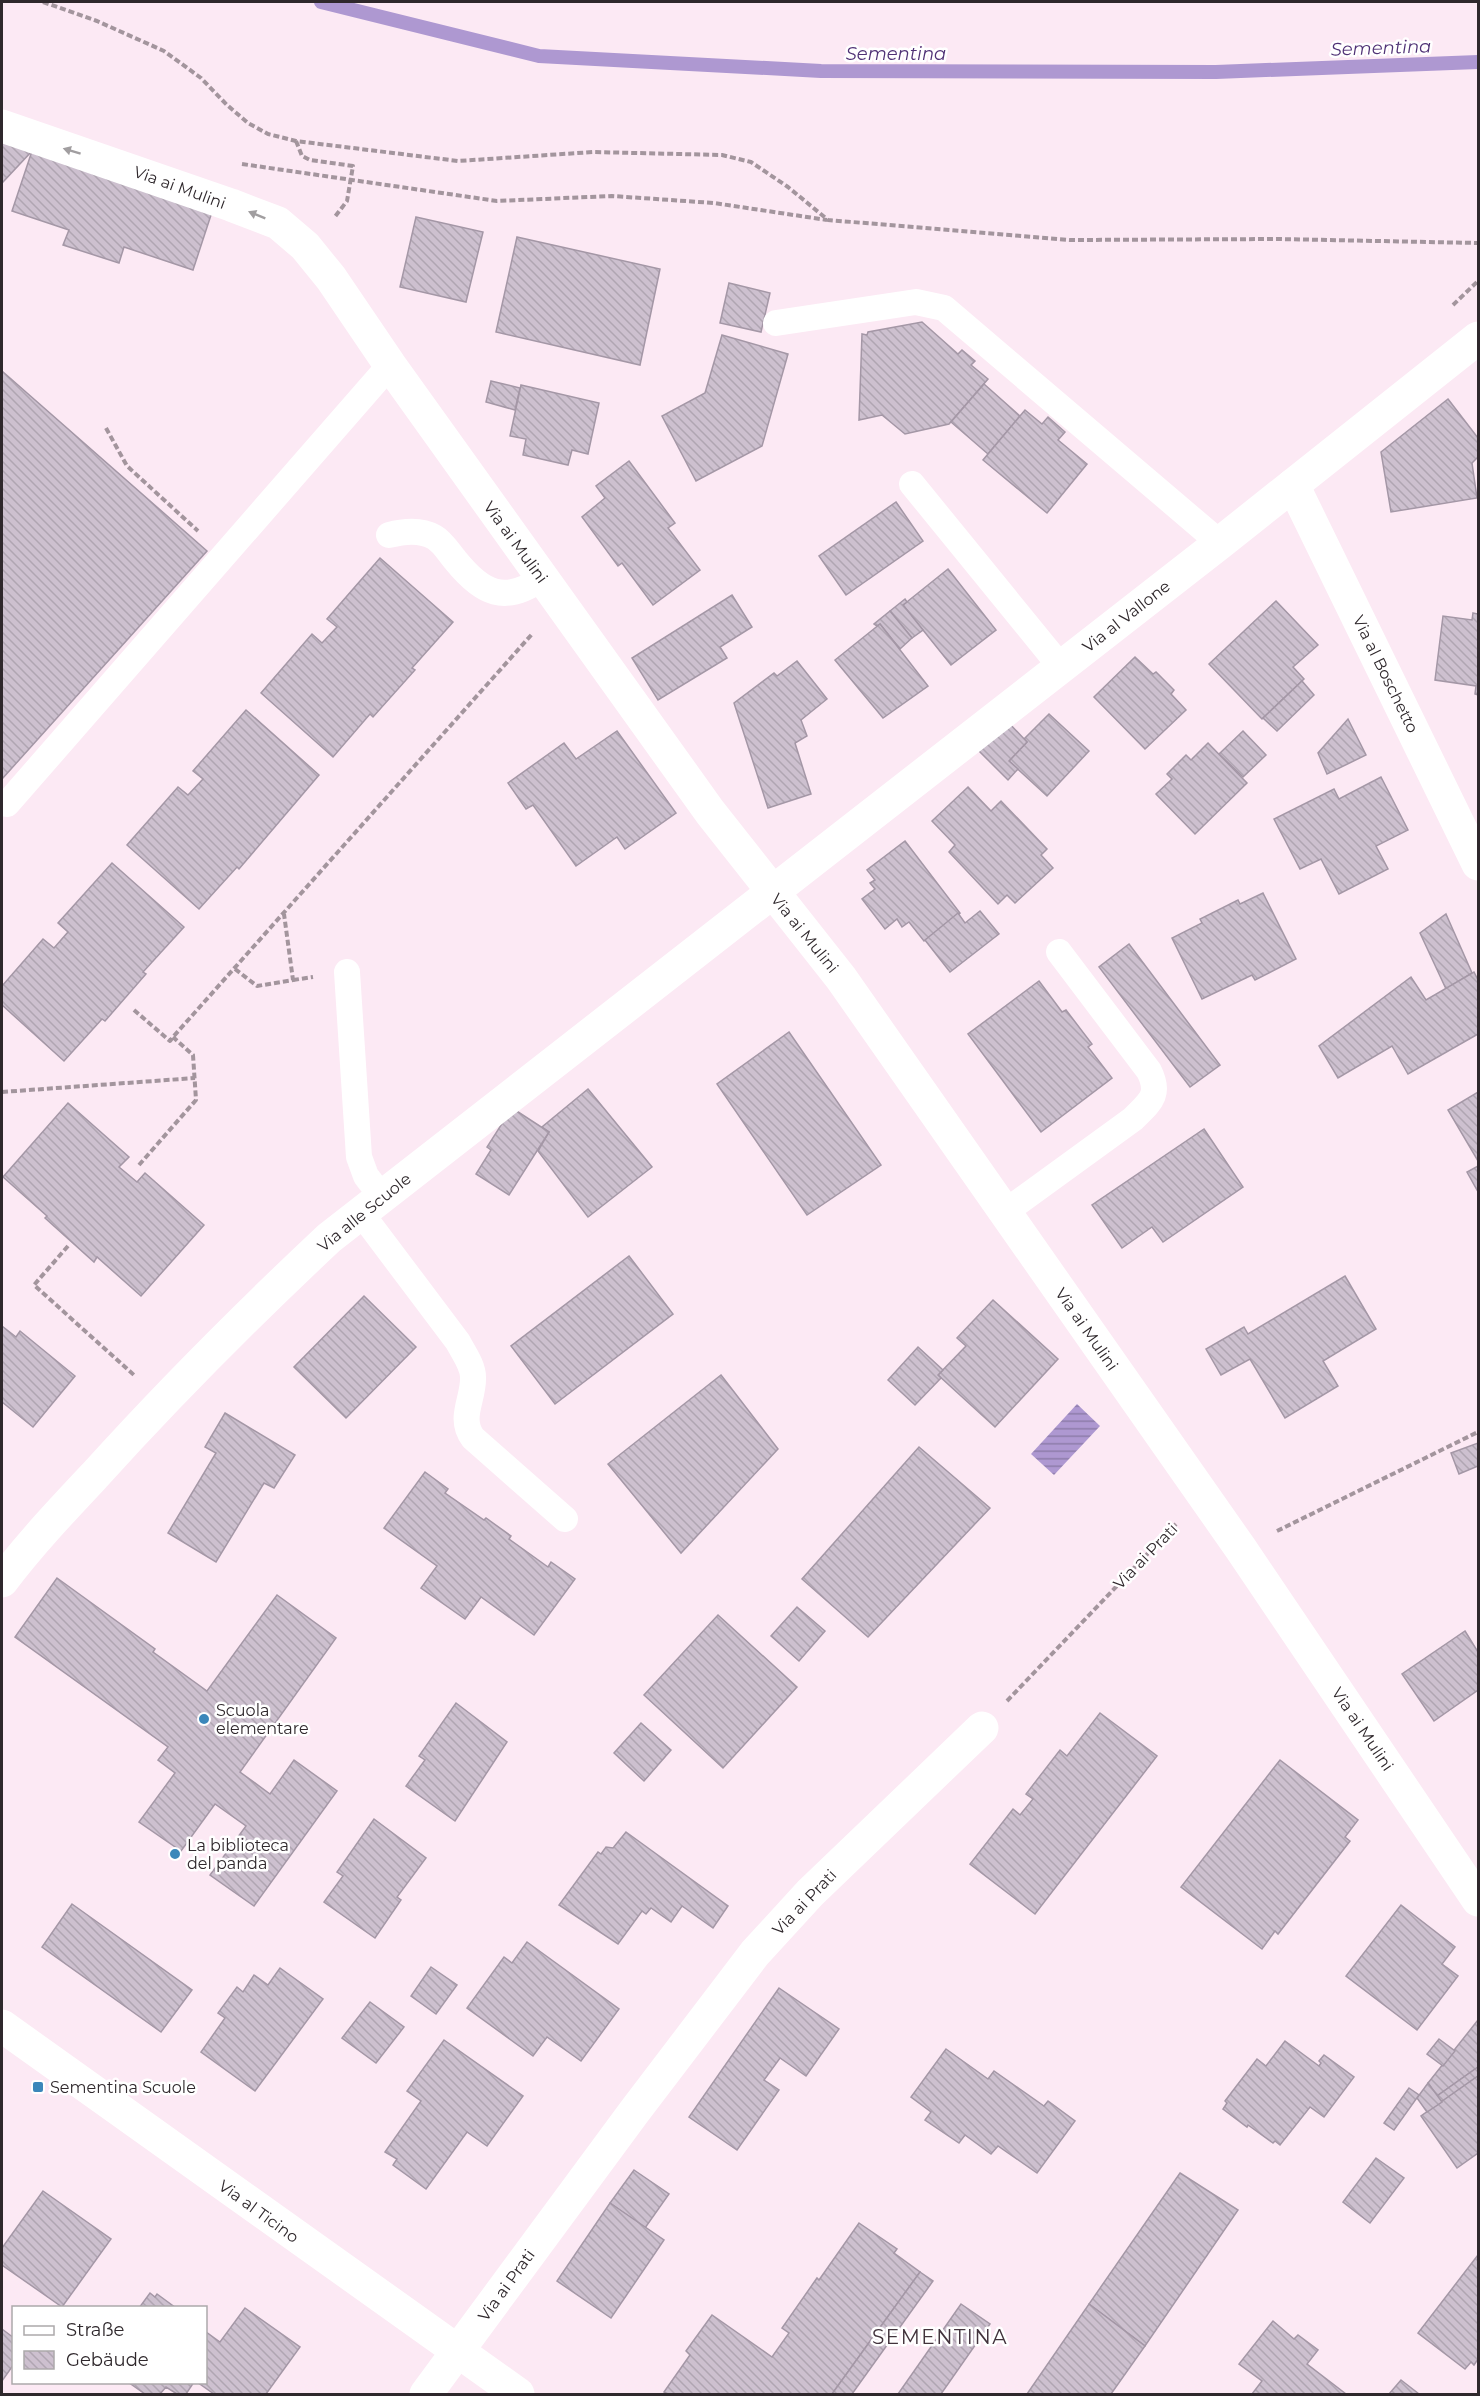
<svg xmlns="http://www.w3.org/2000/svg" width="1480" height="2396" viewBox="0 0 1480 2396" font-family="Montserrat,sans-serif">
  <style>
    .water { fill: url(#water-rules) }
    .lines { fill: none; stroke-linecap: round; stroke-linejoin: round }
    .stream { stroke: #ae98d1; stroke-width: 14 }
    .building { fill: url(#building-back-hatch); stroke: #a497a6; stroke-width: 1.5 }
    .path { stroke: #a3959d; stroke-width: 4; stroke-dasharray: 6 3; stroke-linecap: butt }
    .service { stroke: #fff; stroke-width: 26 }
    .minor { stroke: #fff; stroke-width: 33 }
    .oneway { fill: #a19ea0 }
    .poi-dot { fill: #3b87ba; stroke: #fff; stroke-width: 2 }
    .labels { text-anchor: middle; stroke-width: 5; stroke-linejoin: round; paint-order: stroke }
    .street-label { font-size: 16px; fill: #2f282c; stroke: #fff }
    .poi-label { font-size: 16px; fill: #2f282c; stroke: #fff; text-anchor: start }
    .water-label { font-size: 18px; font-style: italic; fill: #4f3175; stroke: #fff }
    .quarter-label { font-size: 20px; letter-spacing: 1.5px; fill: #42333c; stroke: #fff }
  </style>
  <defs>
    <pattern id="water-rules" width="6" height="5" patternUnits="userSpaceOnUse" patternTransform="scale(1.5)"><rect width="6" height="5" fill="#ae98d1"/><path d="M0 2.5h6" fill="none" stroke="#8e7caa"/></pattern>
    <pattern id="building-back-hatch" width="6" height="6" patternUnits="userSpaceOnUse" patternTransform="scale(1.5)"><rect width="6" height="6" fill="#cdc0cf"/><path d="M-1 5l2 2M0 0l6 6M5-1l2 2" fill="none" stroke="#b0a5b2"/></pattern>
  </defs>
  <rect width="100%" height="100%" fill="#fce9f4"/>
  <polygon class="water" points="1077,1404 1100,1426 1054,1475 1031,1454"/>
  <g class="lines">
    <polyline class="stream" points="321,2 539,56 821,71 1216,72 1478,62"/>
  </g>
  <g class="building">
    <polygon points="2,140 32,151 2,183"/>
    <polygon points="32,151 212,212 193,270 124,247 119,263 63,245 69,230 12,211"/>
    <polygon points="416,217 483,232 466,302 400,287"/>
    <polygon points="517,237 660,269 640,365 496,332"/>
    <polygon points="729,283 770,293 761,332 720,323"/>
    <polygon points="922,322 958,354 962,350 975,361 971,365 988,379 949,424 905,434 882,415 859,420 862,334 867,335 868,332"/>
    <polygon points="722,335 788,354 762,446 696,481 662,416 705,393"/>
    <polygon points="2,371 207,551 2,779"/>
    <polygon points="491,381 520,388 515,410 486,402"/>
    <polygon points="984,384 1020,416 988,454 951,422"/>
    <polygon points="521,385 599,403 588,454 572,450 568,465 523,455 526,439 510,436"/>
    <polygon points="1448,399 1478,438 1478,457 1472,463 1477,498 1391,512 1381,452"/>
    <polygon points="1025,410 1042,424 1048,417 1065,432 1058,440 1087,464 1047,513 983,460"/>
    <polygon points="629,461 675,523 668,528 700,570 653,605 622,563 618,566 582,517 605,498 596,486"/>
    <polygon points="896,502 923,541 846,595 819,556"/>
    <polygon points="380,558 453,622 412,668 415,670 373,717 370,714 333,757 261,693 312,634 322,643 337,627 327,619"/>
    <polygon points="948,569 996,630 951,665 903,605"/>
    <polygon points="732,595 752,627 720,647 727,658 658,700 632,658"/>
    <polygon points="905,599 907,602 903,605 923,630 912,638 890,611"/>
    <polygon points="1276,601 1318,645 1293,667 1304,679 1262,719 1209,664"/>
    <polygon points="890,611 912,638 900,649 880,624 877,626 874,624"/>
    <polygon points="1473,613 1478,614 1478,695 1475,694 1476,686 1435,680 1443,616 1472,620"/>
    <polygon points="880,624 928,686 883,718 835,660"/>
    <polygon points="1135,657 1153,674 1156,672 1174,690 1171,694 1186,710 1145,749 1094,697"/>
    <polygon points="797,661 827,699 801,720 807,736 795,743 811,794 768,808 734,703 774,673 777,676"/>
    <polygon points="1302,681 1314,695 1277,731 1263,718"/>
    <polygon points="246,710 319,775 239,869 237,867 199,909 127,845 178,787 188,795 203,779 193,771"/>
    <polygon points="1049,714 1089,751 1047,796 1009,761 1027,742 1024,739"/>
    <polygon points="1348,719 1366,755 1327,774 1318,753"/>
    <polygon points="1007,721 1027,742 1009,761 1018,769 1008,780 978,750"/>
    <polygon points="617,731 676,813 625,849 617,837 576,866 533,805 526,809 508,783 564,743 576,759"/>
    <polygon points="1243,731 1266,755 1243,777 1219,754"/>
    <polygon points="1208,743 1247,783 1195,834 1156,794 1172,779 1167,774 1186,755 1191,760"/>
    <polygon points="1381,777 1408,830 1376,846 1388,869 1339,894 1321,859 1300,869 1274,819 1334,789 1339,799"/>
    <polygon points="968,787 991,811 1001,801 1047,849 1041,855 1053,868 1015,903 1007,895 998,904 949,852 955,845 932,821"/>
    <polygon points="905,841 960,913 924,941 909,922 902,927 897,919 885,929 862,899 875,889 870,883 875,880 867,870"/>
    <polygon points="112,863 184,927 143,972 146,974 105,1021 102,1019 64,1061 2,1005 2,986 43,939 54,948 68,932 58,923"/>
    <polygon points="1263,893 1296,959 1255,980 1252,975 1202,999 1172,938 1202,923 1200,919 1238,900 1240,904"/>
    <polygon points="980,911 999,934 950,972 925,940 958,913 965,923"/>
    <polygon points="1446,914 1472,973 1446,989 1420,933"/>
    <polygon points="1129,944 1220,1065 1190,1087 1099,967"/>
    <polygon points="1474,972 1478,980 1478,1034 1408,1074 1392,1046 1338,1078 1319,1046 1411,977 1426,1000"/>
    <polygon points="1039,981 1062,1012 1066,1010 1092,1044 1088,1047 1112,1078 1041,1132 968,1034"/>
    <polygon points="789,1032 881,1165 807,1215 717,1084"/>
    <polygon points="588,1089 652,1167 588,1217 538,1151 549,1132 542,1127"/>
    <polygon points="1478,1092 1478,1161 1448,1110"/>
    <polygon points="68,1103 129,1157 119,1167 137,1182 145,1173 204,1225 141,1296 97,1257 94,1262 45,1218 47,1216 3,1177"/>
    <polygon points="512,1108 549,1132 509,1195 476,1174 491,1150 487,1147"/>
    <polygon points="1204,1129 1243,1187 1163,1242 1152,1227 1122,1248 1092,1205"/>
    <polygon points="1478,1166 1478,1189 1477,1190 1467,1172"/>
    <polygon points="629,1256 673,1314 555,1404 511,1346"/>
    <polygon points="1345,1276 1376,1329 1323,1361 1338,1386 1285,1418 1250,1359 1221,1375 1206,1349 1244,1327 1248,1334"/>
    <polygon points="364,1296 416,1347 346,1418 294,1367"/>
    <polygon points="993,1300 1058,1359 995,1427 938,1375 966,1346 957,1338"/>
    <polygon points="2,1326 16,1337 20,1331 75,1376 33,1427 2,1402"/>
    <polygon points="918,1347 943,1370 938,1375 941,1378 915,1405 888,1380"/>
    <polygon points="721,1375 778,1449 681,1553 608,1464"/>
    <polygon points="225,1413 295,1455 274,1488 264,1483 216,1562 168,1533 216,1453 205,1447"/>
    <polygon points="1478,1443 1478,1466 1459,1474 1451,1453"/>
    <polygon points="919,1447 990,1508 868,1637 802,1579"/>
    <polygon points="425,1472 448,1489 445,1493 484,1520 486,1518 511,1536 509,1539 548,1567 551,1562 575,1579 534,1635 481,1597 465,1619 421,1588 437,1566 384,1528"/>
    <polygon points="57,1578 155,1649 153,1652 207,1691 277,1595 336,1638 240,1772 270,1794 294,1760 337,1791 254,1906 210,1875 246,1826 215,1804 181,1851 139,1822 175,1773 158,1760 168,1747 15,1637"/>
    <polygon points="797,1607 825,1631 799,1661 771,1636"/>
    <polygon points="718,1615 797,1687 723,1768 644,1695"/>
    <polygon points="1465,1631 1478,1652 1478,1690 1434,1721 1402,1674"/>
    <polygon points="456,1703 507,1742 455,1821 406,1786 425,1760 419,1756"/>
    <polygon points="1100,1713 1157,1756 1035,1914 970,1864 1013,1809 1020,1815 1033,1799 1026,1794 1060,1750 1067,1756"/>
    <polygon points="641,1723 671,1750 644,1781 614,1753"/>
    <polygon points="1280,1760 1358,1820 1345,1837 1350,1841 1278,1934 1275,1931 1262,1949 1181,1887"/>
    <polygon points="374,1819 426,1858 397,1897 401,1900 375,1938 324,1902 343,1876 337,1872"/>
    <polygon points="626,1832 728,1906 713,1928 682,1906 671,1922 651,1908 646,1914 642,1911 618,1944 559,1905 598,1852 601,1854 606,1847 613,1848"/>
    <polygon points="72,1904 192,1990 161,2032 42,1947"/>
    <polygon points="1401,1905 1455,1947 1442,1964 1458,1976 1417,2030 1346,1976"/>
    <polygon points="527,1942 619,2009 581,2061 547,2037 533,2056 467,2008 504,1957 512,1963"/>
    <polygon points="431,1967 457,1985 436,2014 411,1996"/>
    <polygon points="280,1968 323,1999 255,2091 201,2052 225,2018 218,2013 237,1987 243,1992 254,1975 268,1985"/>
    <polygon points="779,1988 839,2029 806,2076 780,2058 764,2080 779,2090 737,2150 689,2117"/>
    <polygon points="370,2002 404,2027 376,2063 342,2038"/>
    <polygon points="1478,2020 1478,2067 1437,2096 1428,2083"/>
    <polygon points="1439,2039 1455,2051 1443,2066 1427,2054"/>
    <polygon points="444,2040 523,2096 487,2146 467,2132 426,2189 393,2165 397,2159 385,2152 421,2101 407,2091"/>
    <polygon points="1285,2041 1319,2066 1321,2063 1319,2061 1324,2055 1354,2077 1324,2117 1310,2107 1280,2145 1275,2141 1273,2143 1248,2125 1247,2127 1223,2109 1227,2103 1225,2101 1257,2059 1266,2066"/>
    <polygon points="946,2049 988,2079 994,2071 1044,2106 1048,2101 1075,2121 1037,2173 998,2146 991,2154 965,2135 959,2143 925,2120 931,2112 911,2097"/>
    <polygon points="1478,2067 1478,2076 1442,2102 1437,2096"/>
    <polygon points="1478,2076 1478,2153 1457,2168 1421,2116"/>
    <polygon points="1428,2083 1442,2102 1427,2112 1417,2098"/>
    <polygon points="1409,2088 1419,2095 1394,2130 1384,2123"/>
    <polygon points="1376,2158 1404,2178 1370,2223 1343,2202"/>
    <polygon points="634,2170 669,2194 645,2228 610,2203"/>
    <polygon points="1180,2173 1238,2210 1145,2346 1089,2304"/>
    <polygon points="43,2191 111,2239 62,2307 2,2265 2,2248"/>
    <polygon points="610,2203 664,2240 611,2318 557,2281"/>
    <polygon points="859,2223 897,2249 894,2253 920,2272 832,2394 668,2394 664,2392 690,2355 686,2351 712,2315 772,2357 789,2333 782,2328 817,2278 819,2280"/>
    <polygon points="1478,2255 1478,2359 1474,2365 1471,2362 1465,2369 1418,2333"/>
    <polygon points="920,2272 933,2281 852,2394 832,2394"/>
    <polygon points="150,2293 155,2297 157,2294 176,2308 139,2308"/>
    <polygon points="961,2304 990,2324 941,2394 898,2394"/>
    <polygon points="1089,2304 1145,2346 1111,2394 1027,2394"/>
    <polygon points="245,2308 300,2347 266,2394 214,2394 197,2382 206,2382 206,2332 220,2342"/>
    <polygon points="1273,2321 1294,2339 1298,2335 1318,2350 1307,2364 1346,2394 1252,2394 1262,2381 1239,2364"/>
    <polygon points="2,2329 14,2338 14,2364 2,2381"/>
    <polygon points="1401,2380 1419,2394 1389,2394"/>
    <polygon points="128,2382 194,2382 186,2394 177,2394 166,2387 160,2394 145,2394"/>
  </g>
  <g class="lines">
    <g class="path">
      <polyline points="43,2 97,21 164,51 201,78 227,105 248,123 268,134 296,141 458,161 593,152 722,155 751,162 788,187 828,220 1070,240 1278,239 1478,243"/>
      <polyline points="296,141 302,156 310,160 353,166 347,201 334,218"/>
      <polyline points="242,164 497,201 612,196 714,203 827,220"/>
      <polyline points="1453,305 1478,281"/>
      <polyline points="106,428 127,466 198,531"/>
      <polyline points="235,969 257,986 293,980 284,914"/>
      <polyline points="293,980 313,977"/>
      <polyline points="134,1010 170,1041 173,1037 533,633"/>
      <polyline points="2,1092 195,1078"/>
      <polyline points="139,1165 196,1100 193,1055 173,1037"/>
      <polyline points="68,1246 34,1285 135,1376"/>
      <polyline points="1277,1531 1478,1432"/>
      <polyline points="1007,1701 1176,1524"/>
    </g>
    <g class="service">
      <polyline points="776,323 916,302 944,308 1220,543"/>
      <polyline points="912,484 1061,667"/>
      <path d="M389 535C404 531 420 529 434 537 443 542 449 553 456 561 482 593 505 605 542 578"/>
      <polyline points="7,804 390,365"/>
      <polyline points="347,972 359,1157 366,1176 382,1197"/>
      <path d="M1005 1212 1133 1119C1150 1102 1161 1095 1149 1071L1059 952"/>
      <path d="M361 1213 458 1342C463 1352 473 1365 473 1377 474 1399 458 1418 473 1438L565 1519"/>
    </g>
    <g class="minor">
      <polyline points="2,126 231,205 278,223 305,246 331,278 390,365 710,812 841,978 1241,1549 1478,1900"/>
      <polyline points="1293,485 1478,864"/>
      <path d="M2 1581C30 1544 63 1509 95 1475 170 1392 248 1314 329 1238L1220 543 1478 338"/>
      <polyline points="2,2026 518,2394"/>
      <polyline points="426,2394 634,2112 755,1953 810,1893 982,1728"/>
    </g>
  </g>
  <defs><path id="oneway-solid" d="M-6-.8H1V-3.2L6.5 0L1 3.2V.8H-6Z" transform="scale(1.5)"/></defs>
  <g class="oneway">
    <use href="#oneway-solid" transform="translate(72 151) rotate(-163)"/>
    <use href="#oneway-solid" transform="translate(257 215) rotate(-158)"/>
  </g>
  <g class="poi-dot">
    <circle cx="204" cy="1719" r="6"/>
    <circle cx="175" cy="1854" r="6"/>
    <rect x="32" y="2081" width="12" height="12" rx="3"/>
  </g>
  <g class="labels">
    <g class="street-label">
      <text transform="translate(180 187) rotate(20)" y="6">Via ai Mulini</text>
      <text transform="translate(516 542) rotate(54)" y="6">Via ai Mulini</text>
      <text transform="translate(1126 616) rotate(-38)" y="6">Via al Vallone</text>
      <text transform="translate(1386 674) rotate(64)" y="6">Via al Boschetto</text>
      <text transform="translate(805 933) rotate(51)" y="6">Via ai Mulini</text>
      <text transform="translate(364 1212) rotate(-39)" y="6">Via alle Scuole</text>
      <text transform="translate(1087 1329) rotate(55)" y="6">Via ai Mulini</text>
      <text transform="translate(1145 1556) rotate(-46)" y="6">Via ai Prati</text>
      <text transform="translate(1363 1729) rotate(56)" y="6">Via ai Mulini</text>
      <text transform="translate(804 1902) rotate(-46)" y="6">Via ai Prati</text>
      <text transform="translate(259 2211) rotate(36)" y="6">Via al Ticino</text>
      <text transform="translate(506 2285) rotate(-54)" y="6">Via ai Prati</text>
    </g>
    <g class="poi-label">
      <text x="216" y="1716">Scuola<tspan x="216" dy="18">elementare</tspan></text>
      <text x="187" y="1851">La biblioteca<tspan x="187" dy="18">del panda</tspan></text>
      <text x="50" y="2093">Sementina Scuole</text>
    </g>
    <g class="water-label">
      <text transform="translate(1381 48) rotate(-2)" y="6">Sementina</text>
      <text x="896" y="60">Sementina</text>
    </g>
    <g class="quarter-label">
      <text x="940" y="2344">SEMENTINA</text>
    </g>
  </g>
  <rect width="1480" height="2396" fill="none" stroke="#2f282c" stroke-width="6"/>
  <rect x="12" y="2306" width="195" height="78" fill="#ffffff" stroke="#aca9ab" stroke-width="1.5"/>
  <rect x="24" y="2326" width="30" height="9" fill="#ffffff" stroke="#aca9ab" stroke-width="1.5"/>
  <text x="66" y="2336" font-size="18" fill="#2f282c">Straße</text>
  <rect x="24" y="2351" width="30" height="18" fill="url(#building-back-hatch)" stroke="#aca9ab" stroke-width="1.5"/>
  <text x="66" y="2366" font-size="18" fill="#2f282c">Gebäude</text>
</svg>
